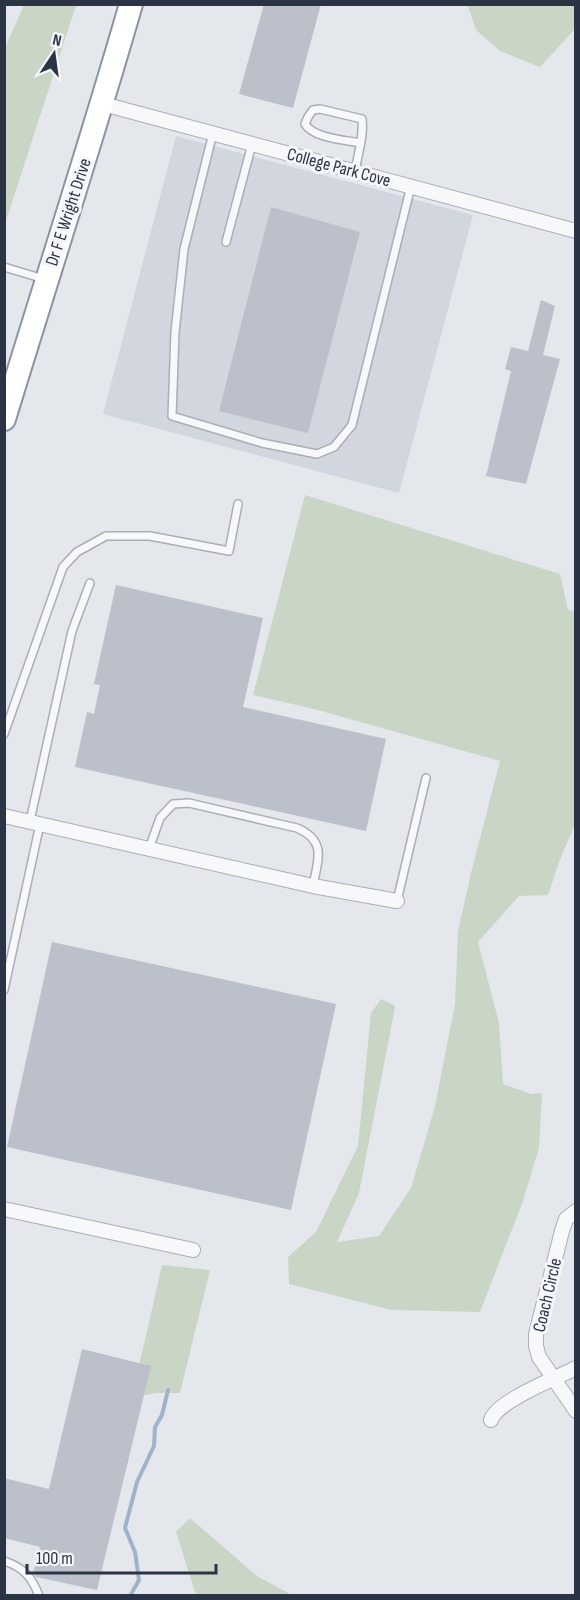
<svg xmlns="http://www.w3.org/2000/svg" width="580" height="1600" viewBox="0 0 580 1600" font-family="'Sofia Sans Condensed',sans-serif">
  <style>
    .built { fill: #d2d6de }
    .green { fill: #c9d6c5 }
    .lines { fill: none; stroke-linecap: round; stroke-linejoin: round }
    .stream { stroke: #9fb4cc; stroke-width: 4 }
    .building { fill: #bbc0ca }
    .service-casing { stroke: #a9aeb7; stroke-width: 10 }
    .minor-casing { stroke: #a9aeb7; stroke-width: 16 }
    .trunk-casing { stroke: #8b94a3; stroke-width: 26 }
    .service { stroke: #f7f8fa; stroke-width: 7 }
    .minor { stroke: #f7f8fa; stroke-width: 14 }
    .trunk { stroke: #fff; stroke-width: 22 }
    .labels { text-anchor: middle; stroke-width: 6; stroke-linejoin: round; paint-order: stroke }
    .street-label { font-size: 18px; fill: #2b3445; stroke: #f4f6f9 }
  </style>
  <rect width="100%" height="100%" fill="#e4e7ec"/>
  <polygon class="built" points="176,136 473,215 399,493 103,414"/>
  <g class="green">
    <polygon points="24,5 76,5 5,224 5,48"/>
    <polygon points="465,5 575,5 575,29 540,67 500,51 476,30 468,6"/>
    <polygon points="305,495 560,574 568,610 575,611 575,824 559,862 548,895 519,896 478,942 499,1023 503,1084 531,1094 542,1093 539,1148 523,1201 480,1312 392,1310 289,1284 288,1257 316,1232 358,1146 371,1013 381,999 395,1006 393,1018 359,1193 337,1242 379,1236 411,1188 435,1106 455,1004 458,931 471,873 500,761 314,709 253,695"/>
    <polygon points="162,1265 210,1270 180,1393 157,1393 132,1397"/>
    <polygon points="190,1518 257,1576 292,1595 196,1595 176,1532"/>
  </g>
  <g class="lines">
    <polyline class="stream" points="130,1596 139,1580 135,1552 125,1528 137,1482 154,1446 155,1427 162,1415 168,1390"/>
  </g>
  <g class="building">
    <polygon points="264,4 321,4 293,108 239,94"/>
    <polygon points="271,207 360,232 308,433 219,411"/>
    <polygon points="541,300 555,306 543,355 560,359 526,484 486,476 511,371 505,369 511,347 528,351"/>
    <polygon points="116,585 263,618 243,707 386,739 366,831 75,767 87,712 94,714 100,685 94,684"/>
    <polygon points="52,942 336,1004 291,1210 7,1147"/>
    <polygon points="82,1349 151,1366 97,1590 36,1577 33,1573 40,1547 4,1538 4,1478 49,1489"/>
  </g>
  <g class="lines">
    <defs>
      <g id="service">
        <polyline points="213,133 184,249 175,332 172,416 262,443 317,454 334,447 352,425 411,186"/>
        <path d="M355 171C358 154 364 136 362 119L320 109 313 110 308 117 305 124C313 138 345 140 360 143"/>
        <polyline points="226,242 252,144"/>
        <polyline points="4,267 44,279"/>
        <polyline points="4,734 63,567 77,552 106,536 150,536 229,551 238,504"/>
        <polyline points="30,821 72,631 90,583"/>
        <path d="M149 849 160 818 173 804 189 803 297 828C327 841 318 859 313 886"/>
        <polyline points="397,901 426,778"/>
        <polyline points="4,990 40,824"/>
        <path d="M4 1561C23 1567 32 1577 39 1596"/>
      </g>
      <g id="minor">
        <polyline points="103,104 576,231"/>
        <polyline points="4,816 313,886 397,901"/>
        <polyline points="4,1209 193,1250"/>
        <polyline points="576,1211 566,1219 562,1231 536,1334 536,1346 539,1357 576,1411"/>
        <path d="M491 1420C497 1401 556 1378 576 1368"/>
      </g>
      <path id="trunk" d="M4 419C46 281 91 143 131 4"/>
    </defs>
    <use href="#service" class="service-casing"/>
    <use href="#minor" class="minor-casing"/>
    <use href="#trunk" class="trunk-casing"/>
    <use href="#service" class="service"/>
    <use href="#minor" class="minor"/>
    <use href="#trunk" class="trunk"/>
  </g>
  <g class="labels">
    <g class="street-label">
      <text transform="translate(339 167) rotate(15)" y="6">College Park Cove</text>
      <text transform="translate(68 212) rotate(-72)" y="6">Dr F E Wright Drive</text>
      <text transform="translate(547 1295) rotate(-77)" y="6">Coach Circle</text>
    </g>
  </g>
  <rect width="580" height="1600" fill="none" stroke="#2b3445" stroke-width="12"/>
  <g transform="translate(54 54) rotate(13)" stroke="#f4f6f9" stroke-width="4.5" paint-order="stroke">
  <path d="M0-4.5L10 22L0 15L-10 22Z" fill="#2b3445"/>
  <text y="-9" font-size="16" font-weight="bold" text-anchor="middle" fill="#2b3445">N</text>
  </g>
  <path d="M27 1564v9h189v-9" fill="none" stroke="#2b3445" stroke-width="3"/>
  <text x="36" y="1564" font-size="18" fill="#2b3445" stroke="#f4f6f9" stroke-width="4.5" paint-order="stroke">100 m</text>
</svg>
